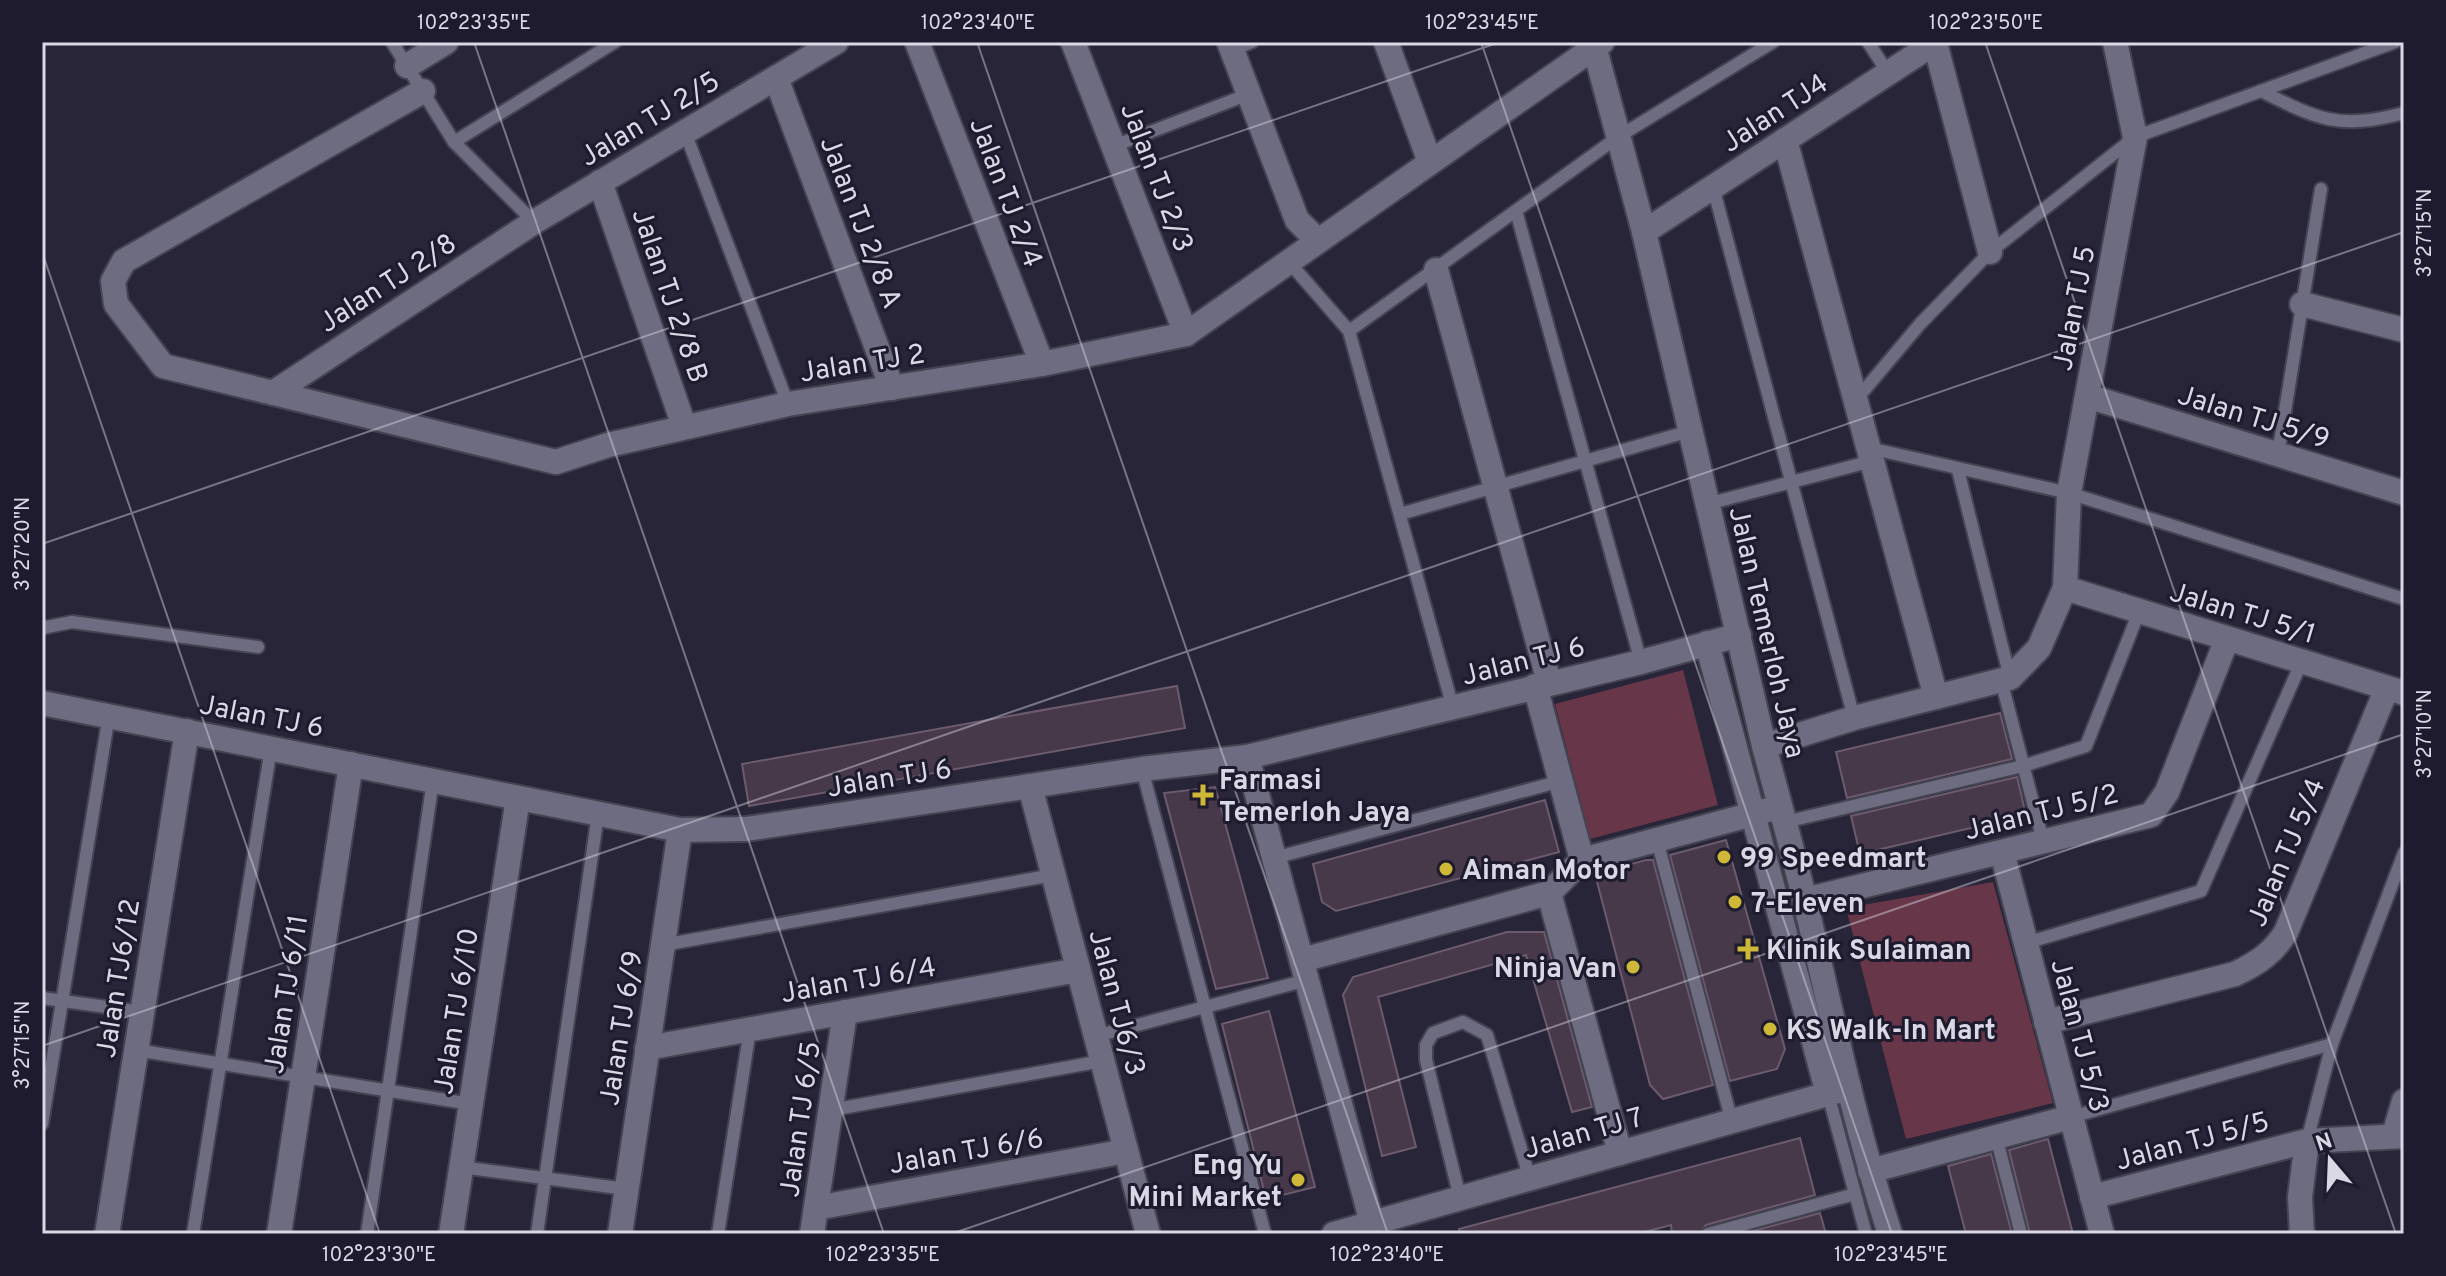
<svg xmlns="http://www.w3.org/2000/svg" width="2446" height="1276" viewBox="0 0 2446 1276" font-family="Overpass,sans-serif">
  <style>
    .green { fill: #673749 }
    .building { fill: #473949; stroke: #6b5b6c; stroke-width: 2 }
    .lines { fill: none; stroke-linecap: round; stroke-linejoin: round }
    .lane-casing { stroke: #444351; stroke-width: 16 }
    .street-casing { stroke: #444351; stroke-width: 28 }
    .secondary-casing { stroke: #444351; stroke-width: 28 }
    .lane { stroke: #6e6c81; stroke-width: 12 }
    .street { stroke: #6e6c81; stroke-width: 24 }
    .secondary { stroke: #6e6c81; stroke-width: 24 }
    .ticks { fill: none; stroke: #d9d8e4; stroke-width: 2; stroke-opacity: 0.45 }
    .poi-dot { fill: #cfb837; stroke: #1d1b2d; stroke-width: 3 }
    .labels { text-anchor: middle; stroke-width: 6; stroke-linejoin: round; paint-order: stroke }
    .street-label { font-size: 28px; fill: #d9d8e4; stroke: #1d1b2d }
    .poi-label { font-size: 28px; font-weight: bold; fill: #d9d8e4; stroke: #1d1b2d; text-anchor: start }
    .neatline { fill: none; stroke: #d9d8e4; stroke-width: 3 }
    .ticks-label { font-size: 20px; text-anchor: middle; fill: #d9d8e4 }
  </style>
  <rect width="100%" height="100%" fill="#272537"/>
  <g class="green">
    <polygon points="1683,670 1718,805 1590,839 1555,704"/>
    <polygon points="1993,882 2053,1103 1906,1139 1846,908"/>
  </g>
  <g class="building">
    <polygon points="1177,686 1185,728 749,806 742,764"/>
    <polygon points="2000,713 2012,759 1847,798 1836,752"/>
    <polygon points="2017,777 2026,815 1860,854 1851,816"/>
    <polygon points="1215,787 1268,978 1216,989 1164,793"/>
    <polygon points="1545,800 1559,852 1336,911 1322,902 1313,864"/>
    <polygon points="1726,840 1785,1049 1777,1069 1730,1081 1670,855"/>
    <polygon points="1646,860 1653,860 1713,1085 1663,1099 1650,1085 1595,874"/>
    <polygon points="1507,932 1544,932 1592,1107 1572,1112 1526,955 1378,997 1416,1147 1382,1156 1343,995 1353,977"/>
    <polygon points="1269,1011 1315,1187 1266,1199 1222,1024"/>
    <polygon points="1800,1138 1815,1195 1706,1225 1699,1234 1672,1234 1671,1225 1637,1234 1459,1234 1459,1229"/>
    <polygon points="2048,1139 2073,1234 2030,1234 2009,1150"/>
    <polygon points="1991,1154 2012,1234 1966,1234 1948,1166"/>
    <polygon points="1820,1213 1826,1234 1742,1234"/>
  </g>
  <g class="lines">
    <defs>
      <g id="lane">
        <polyline points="392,42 454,142 534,222"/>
        <polyline points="1868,42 1888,73"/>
        <polyline points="1232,50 1252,42"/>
        <path d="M2261 91C2319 120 2339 130 2404 113"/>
        <polyline points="685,132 788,404"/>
        <polyline points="454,142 615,42"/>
        <polyline points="1114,146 1249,94"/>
        <polyline points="1713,187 1854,718"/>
        <polyline points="1516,211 1641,662"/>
        <polyline points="1289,262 1349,331 1618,137 1773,42"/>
        <polyline points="1349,331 1453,708"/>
        <polyline points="1856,400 1920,324 1990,252 2135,137 2395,42"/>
        <polyline points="1869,448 2069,493 2404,599"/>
        <polyline points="2278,454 2321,189"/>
        <polyline points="1958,470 2010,678"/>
        <polyline points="1707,504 1872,461"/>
        <polyline points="1400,514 1690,431"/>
        <polyline points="42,628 72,622 258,647"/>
        <polyline points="2001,680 2043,841"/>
        <polyline points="1142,769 1265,1234"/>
        <polyline points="1785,822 2023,766 2086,746 2139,612"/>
        <polyline points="1657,840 1732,1122"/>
        <polyline points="1274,858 1561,781"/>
        <polyline points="2026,943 2201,891 2302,661"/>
        <polyline points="663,945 1053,875"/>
        <polyline points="42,998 142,1012"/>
        <polyline points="1096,1036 1307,980"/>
        <polyline points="136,1050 471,1104"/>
        <polyline points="1828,1094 1866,1234"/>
        <polyline points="831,1110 1102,1061"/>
        <polyline points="2071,1117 2332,1044"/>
        <polyline points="42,1124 109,715"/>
        <polyline points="1996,1136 2021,1234"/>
        <polyline points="2307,1141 2332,1044 2404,853"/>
        <polyline points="461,1167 626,1189"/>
        <polyline points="1460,1198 1426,1060 1426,1045 1433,1033 1463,1022 1487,1035 1530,1179"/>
        <polyline points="193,1234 271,748"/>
        <polyline points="367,1234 433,780"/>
        <polyline points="537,1234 598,814"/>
        <polyline points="718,1234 750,1029"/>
        <polyline points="1708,1234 1855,1194"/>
      </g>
      <g id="street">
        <polyline points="917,42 1042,364"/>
        <polyline points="1073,42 1186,334"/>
        <polyline points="1229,42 1297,220 1318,241"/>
        <polyline points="1386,42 1430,162"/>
        <polyline points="1935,43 1990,252"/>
        <polyline points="407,66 446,42"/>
        <polyline points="776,78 892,388"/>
        <polyline points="423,91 124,261 113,281 116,304 163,366 556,462 608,445 788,404 1042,364 1186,334 1602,42"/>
        <polyline points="1785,140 1936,697"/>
        <polyline points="600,182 684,426"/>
        <polyline points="1644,232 1936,42"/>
        <polyline points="1436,270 1549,682"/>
        <polyline points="2302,304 2404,330"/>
        <polyline points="273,393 534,222 836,42"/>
        <polyline points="2087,396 2404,493"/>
        <polyline points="2065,588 2404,693"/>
        <polyline points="1707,643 1828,1094"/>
        <polyline points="1535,686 1582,860 1768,810"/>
        <polyline points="42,703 680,830 746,829 1142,769 1247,757 1641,662 1739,635"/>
        <polyline points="1764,746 1854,718 2010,678 2039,648 2065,588 2069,493 2135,137 2115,42"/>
        <polyline points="1247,757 1372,1223"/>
        <polyline points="1030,786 1148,1234"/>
        <polyline points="2002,852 2102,1234"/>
        <polyline points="1549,893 1582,860"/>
        <polyline points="1805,900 2151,815 2167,792 2227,639"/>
        <polyline points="1302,960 1549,893 1620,1153"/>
        <path d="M2046 1022 2235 974C2258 963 2273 953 2286 932L2387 688"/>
        <polyline points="647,1048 1078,970"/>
        <polyline points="2394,1135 2404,1101"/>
        <polyline points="1870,1171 2071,1117"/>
        <polyline points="2092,1197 2307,1141 2404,1136"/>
        <polyline points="816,1208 1126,1151"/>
        <polyline points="107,1234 187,731"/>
        <polyline points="279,1234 351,764"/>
        <polyline points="451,1234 518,798"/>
        <polyline points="620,1234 680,830"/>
        <polyline points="812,1234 845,1012"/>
        <polyline points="1334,1234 1849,1088"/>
        <polyline points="2302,1234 2300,1197 2307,1141"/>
      </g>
      <path id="secondary" d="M1593 42 1644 232 1764 746C1778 799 1793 851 1806 905 1832 1015 1855 1126 1890 1234"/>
    </defs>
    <use href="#lane" class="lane-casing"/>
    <use href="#street" class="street-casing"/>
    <use href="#secondary" class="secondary-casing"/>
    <use href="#lane" class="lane"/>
    <use href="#street" class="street"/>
    <use href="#secondary" class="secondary"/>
  </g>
  <path class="ticks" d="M474 42 884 1234M977 42 1388 1234M1481 42 1892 1234M1985 42 2396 1234M42 43 44 42M42 252 380 1234M42 544 1500 42M42 1046 2404 232M951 1234 2404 734"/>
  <g class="poi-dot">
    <path d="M1199 783h8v8h8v8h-8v8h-8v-8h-8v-8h8z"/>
    <circle cx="1724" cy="857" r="8"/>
    <circle cx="1446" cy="869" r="8"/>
    <circle cx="1735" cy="902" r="8"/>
    <path d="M1744 937h8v8h8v8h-8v8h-8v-8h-8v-8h8z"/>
    <circle cx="1633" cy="967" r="8"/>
    <circle cx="1770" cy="1029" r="8"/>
    <circle cx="1298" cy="1180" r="8"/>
  </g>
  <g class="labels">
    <g class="street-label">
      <text transform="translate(1774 112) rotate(-33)" y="10">Jalan TJ4</text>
      <text transform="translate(649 118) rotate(-31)" y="10">Jalan TJ 2/5</text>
      <text transform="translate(1158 177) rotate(69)" y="10">Jalan TJ 2/3</text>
      <text transform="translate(1007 192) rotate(69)" y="10">Jalan TJ 2/4</text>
      <text transform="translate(862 222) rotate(69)" y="10">Jalan TJ 2/8 A</text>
      <text transform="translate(387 282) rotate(-33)" y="10">Jalan TJ 2/8</text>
      <text transform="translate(671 295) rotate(71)" y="10">Jalan TJ 2/8 B</text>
      <text transform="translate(2073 308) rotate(-79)" y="10">Jalan TJ 5</text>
      <text transform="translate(862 362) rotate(-9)" y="10">Jalan TJ 2</text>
      <text transform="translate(2254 416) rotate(17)" y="10">Jalan TJ 5/9</text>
      <text transform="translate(2243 612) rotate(17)" y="10">Jalan TJ 5/1</text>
      <text transform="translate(1768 632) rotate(77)" y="10">Jalan Temerloh Jaya</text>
      <text transform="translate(1523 660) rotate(-14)" y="10">Jalan TJ 6</text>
      <text transform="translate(262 715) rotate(11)" y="10">Jalan TJ 6</text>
      <text transform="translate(889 777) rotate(-9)" y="10">Jalan TJ 6</text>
      <text transform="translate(2041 811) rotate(-14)" y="10">Jalan TJ 5/2</text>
      <text transform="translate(2285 852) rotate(-67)" y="10">Jalan TJ 5/4</text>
      <text transform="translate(117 978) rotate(-81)" y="10">Jalan TJ6/12</text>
      <text transform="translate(858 979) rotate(-10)" y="10">Jalan TJ 6/4</text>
      <text transform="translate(285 994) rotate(-81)" y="10">Jalan TJ 6/11</text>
      <text transform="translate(1118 1002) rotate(75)" y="10">Jalan TJ6/3</text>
      <text transform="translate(455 1011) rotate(-81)" y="10">Jalan TJ 6/10</text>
      <text transform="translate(620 1028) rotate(-81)" y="10">Jalan TJ 6/9</text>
      <text transform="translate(2081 1035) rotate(75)" y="10">Jalan TJ 5/3</text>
      <text transform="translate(799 1119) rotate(-82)" y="10">Jalan TJ 6/5</text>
      <text transform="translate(1583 1132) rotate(-16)" y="10">Jalan TJ 7</text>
      <text transform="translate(2192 1140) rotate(-15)" y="10">Jalan TJ 5/5</text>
      <text transform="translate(966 1150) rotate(-10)" y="10">Jalan TJ 6/6</text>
    </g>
    <g class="poi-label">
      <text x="1219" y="789">Farmasi<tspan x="1219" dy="32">Temerloh Jaya</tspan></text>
      <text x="1740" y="867">99 Speedmart</text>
      <text x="1462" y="879">Aiman Motor</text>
      <text x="1751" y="912">7-Eleven</text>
      <text x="1766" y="959">Klinik Sulaiman</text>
      <text x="1617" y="977" text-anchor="end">Ninja Van</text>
      <text x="1786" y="1039">KS Walk-In Mart</text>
      <text x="1282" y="1174" text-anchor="end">Eng Yu<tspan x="1282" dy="32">Mini Market</tspan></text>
    </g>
  </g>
  <rect width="2446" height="1276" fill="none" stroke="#1d1b2d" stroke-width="88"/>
  <g transform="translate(2330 1160) rotate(341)" stroke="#1d1b2d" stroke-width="6" paint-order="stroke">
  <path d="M0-6L14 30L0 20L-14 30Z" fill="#d9d8e4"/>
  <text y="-12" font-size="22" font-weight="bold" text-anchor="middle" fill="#d9d8e4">N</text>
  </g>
  <rect x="44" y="44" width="2358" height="1188" class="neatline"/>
  <g class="ticks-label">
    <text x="474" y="29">102°23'35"E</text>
    <text x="978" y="29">102°23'40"E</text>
    <text x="1482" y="29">102°23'45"E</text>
    <text x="1986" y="29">102°23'50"E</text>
    <text transform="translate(2424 233) rotate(-90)" y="7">3°27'15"N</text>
    <text transform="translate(22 544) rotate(-90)" y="7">3°27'20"N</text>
    <text transform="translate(2424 734) rotate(-90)" y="7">3°27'10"N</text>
    <text transform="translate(22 1045) rotate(-90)" y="7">3°27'15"N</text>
    <text x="379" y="1261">102°23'30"E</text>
    <text x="883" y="1261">102°23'35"E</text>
    <text x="1387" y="1261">102°23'40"E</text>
    <text x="1891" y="1261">102°23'45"E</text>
  </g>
</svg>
